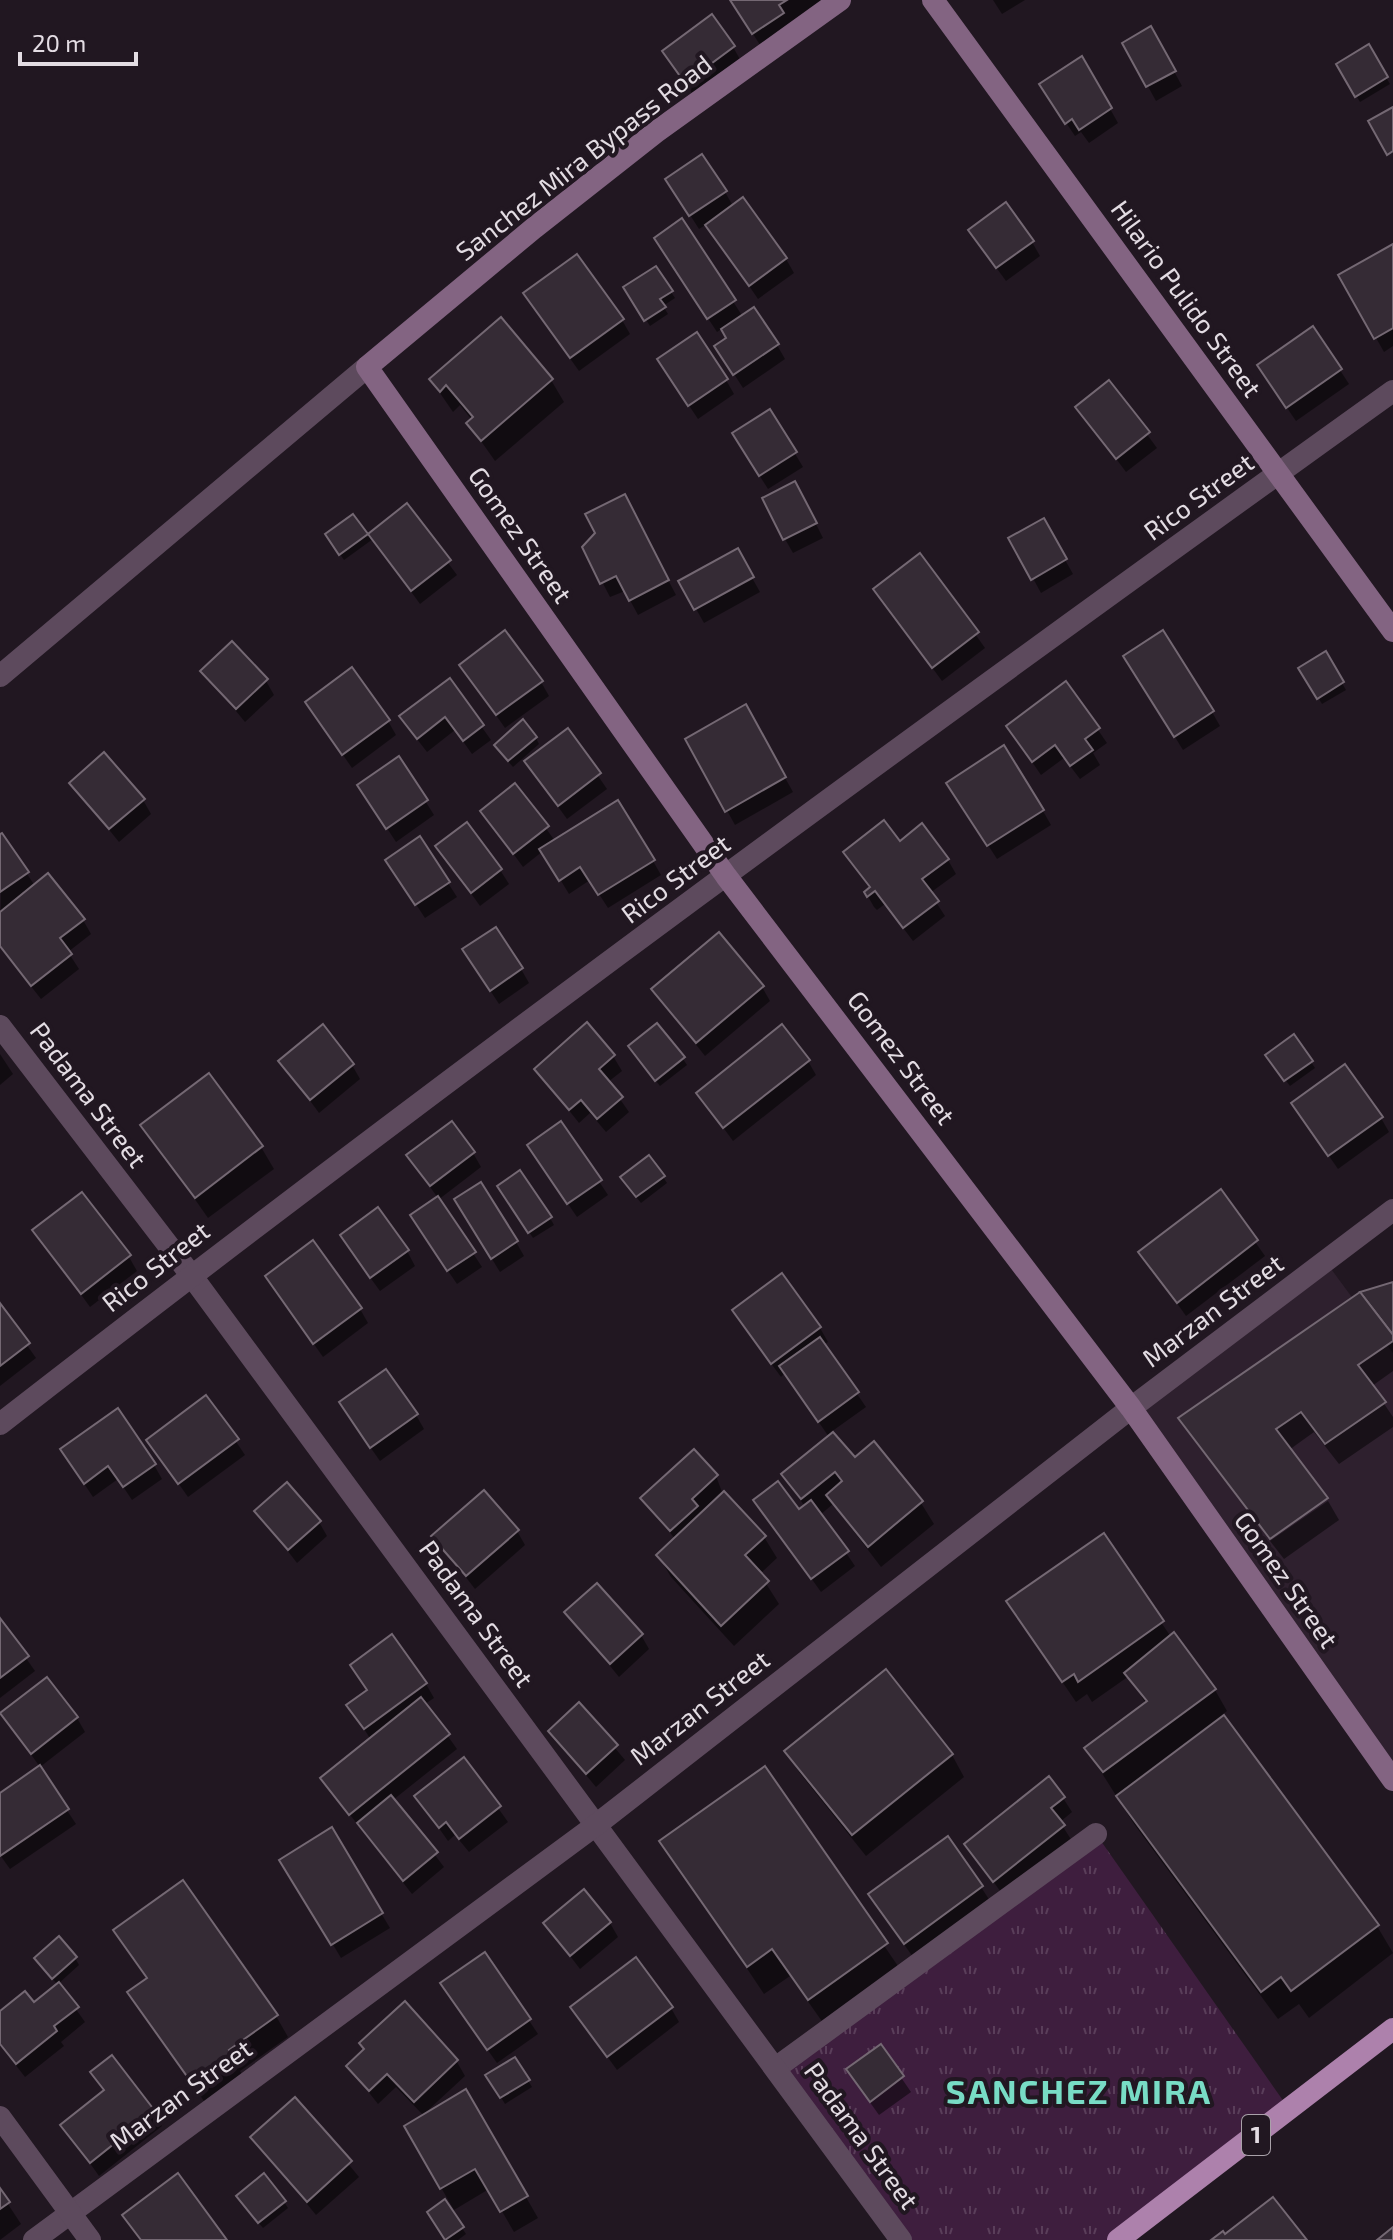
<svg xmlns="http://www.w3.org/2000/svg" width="1393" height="2240" viewBox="0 0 1393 2240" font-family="'Exo 2',sans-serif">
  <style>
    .built { fill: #2e202e }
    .park { fill: url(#park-tufts) }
    .shadow { fill: #0007 }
    .building { fill: #352b35; stroke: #746873; stroke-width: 2 }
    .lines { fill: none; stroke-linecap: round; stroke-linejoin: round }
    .service { stroke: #5d4a5d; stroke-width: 22 }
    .minor { stroke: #5d4a5d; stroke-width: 22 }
    .tertiary { stroke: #5d4a5d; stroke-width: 22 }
    .secondary { stroke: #836482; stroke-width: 22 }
    .trunk { stroke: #ad81ac; stroke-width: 22 }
    .labels { text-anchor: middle; stroke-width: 8; stroke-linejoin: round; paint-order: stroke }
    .shield { fill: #211721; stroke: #a9a1a9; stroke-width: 2 }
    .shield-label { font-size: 24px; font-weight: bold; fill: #e3dce3 }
    .street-label { font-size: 26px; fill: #e3dce3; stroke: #211721 }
    .district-label { font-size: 34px; font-weight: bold; letter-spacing: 2px; fill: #78dcc5; stroke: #211721 }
  </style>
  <defs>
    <pattern id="park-tufts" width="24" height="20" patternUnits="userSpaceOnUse" patternTransform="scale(2)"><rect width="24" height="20" fill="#3e1e3e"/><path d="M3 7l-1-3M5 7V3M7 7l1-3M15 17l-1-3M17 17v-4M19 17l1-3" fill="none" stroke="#5a3e5a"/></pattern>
  </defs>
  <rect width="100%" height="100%" fill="#211721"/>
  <polygon class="built" points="1326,1262 1393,1353 1393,1780 1131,1408"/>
  <polygon class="park" points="1096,1834 1289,2109 1118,2240 901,2240 777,2067"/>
  <g class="shadow">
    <polygon points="731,0 825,0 766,54"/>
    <polygon points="993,0 1025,0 1002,14"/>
    <polygon points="1151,29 1182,86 1156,101 1124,43"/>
    <polygon points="733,47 741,61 694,96 664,52"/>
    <polygon points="1368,47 1390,84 1360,102 1338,65"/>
    <polygon points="1082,59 1118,123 1089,143 1081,132 1075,136 1050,99"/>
    <polygon points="725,192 733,206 786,259 794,273 758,299 707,224 699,229 676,193"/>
    <polygon points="681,221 743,317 777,345 785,359 743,388 725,360 729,339 723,328 717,332 665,253"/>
    <polygon points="1032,242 1040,256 1006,281 979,244"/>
    <polygon points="1393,246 1393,346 1384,352 1341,276"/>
    <polygon points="626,288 671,292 675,298 663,306 668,314 650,326"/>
    <polygon points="534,308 622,320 630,334 579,371"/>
    <polygon points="1313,329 1349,384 1296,421 1268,380"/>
    <polygon points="668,374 726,380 734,394 698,419"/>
    <polygon points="431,380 551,380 564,402 495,461 469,424 472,420 460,405 453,412"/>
    <polygon points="1109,383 1157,448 1126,472 1078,408"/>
    <polygon points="770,412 803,467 768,489 742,448"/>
    <polygon points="803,498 823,538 793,553 785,539"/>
    <polygon points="406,506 457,575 420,604 373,539 344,560 331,541 353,517 367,537"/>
    <polygon points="632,511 676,595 638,615 625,591 610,597 584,547"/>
    <polygon points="1043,521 1073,574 1041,593 1011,538"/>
    <polygon points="737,551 760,592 704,623 681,582"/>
    <polygon points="920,556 985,648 942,681 875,590"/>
    <polygon points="1325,654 1346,690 1322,704 1301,668"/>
    <polygon points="461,665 541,682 549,696 505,728"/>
    <polygon points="203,671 266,681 274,695 245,722"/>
    <polygon points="1134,671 1212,712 1220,726 1183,750"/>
    <polygon points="449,681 491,740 472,754 455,730 427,752 410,730"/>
    <polygon points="1066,684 1107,743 1093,753 1100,765 1080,779 1064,758 1041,775 1017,740"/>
    <polygon points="307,703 388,721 396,735 352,768"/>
    <polygon points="745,707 793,792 735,825 688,739"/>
    <polygon points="567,731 607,789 567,819 535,775"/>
    <polygon points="536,738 539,744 513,767 500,752"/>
    <polygon points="399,759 434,815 396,842 368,799"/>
    <polygon points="71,783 143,800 151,814 119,842"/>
    <polygon points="515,785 555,841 653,861 661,875 608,908 590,880 569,894 543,851 523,867 482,811"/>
    <polygon points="957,797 1043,811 1051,825 997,859"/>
    <polygon points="2,836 35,886 83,920 91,934 68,952 79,969 41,999 0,947"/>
    <polygon points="900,843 948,860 956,874 930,893 945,916 913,941 885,904 877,910 874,907 866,893 871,889 846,853"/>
    <polygon points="438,847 500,870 509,884 480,906"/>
    <polygon points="396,874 448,883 457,897 425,918"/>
    <polygon points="473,964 521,969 529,983 499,1004"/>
    <polygon points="762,987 770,1001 705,1056 653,990"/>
    <polygon points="634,1053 683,1059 687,1065 660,1086"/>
    <polygon points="0,1054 13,1074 0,1085"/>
    <polygon points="613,1056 622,1071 608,1082 629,1112 606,1132 590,1113 579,1123 536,1069"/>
    <polygon points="281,1061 352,1065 360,1079 319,1113"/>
    <polygon points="808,1061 816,1075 733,1141 698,1093"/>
    <polygon points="1272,1062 1311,1062 1315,1068 1290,1086"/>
    <polygon points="1293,1104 1381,1118 1389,1132 1338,1169"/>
    <polygon points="561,1124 608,1195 577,1217 538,1160"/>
    <polygon points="143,1125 261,1147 274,1169 208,1218"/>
    <polygon points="473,1153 481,1167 438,1200 482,1267 457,1284 420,1230 438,1198 417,1169"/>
    <polygon points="663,1177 667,1183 641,1203 626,1184"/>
    <polygon points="500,1187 550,1218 554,1225 533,1238"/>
    <polygon points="1220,1192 1265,1256 1186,1316 1141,1252"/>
    <polygon points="464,1214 516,1242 524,1256 500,1272"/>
    <polygon points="35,1231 129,1257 137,1271 90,1307"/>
    <polygon points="350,1250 407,1251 415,1266 380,1291"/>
    <polygon points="267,1277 360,1309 368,1323 323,1357"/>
    <polygon points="1393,1285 1393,1371 1372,1386 1393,1417 1393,1427 1339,1464 1314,1432 1289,1450 1326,1497 1268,1538 1181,1419"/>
    <polygon points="0,1307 36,1358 0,1386"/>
    <polygon points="743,1325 820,1328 828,1342 823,1345 866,1407 831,1432 854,1460 874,1444 921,1503 934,1524 881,1567 833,1504 820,1515 855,1566 821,1592 756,1501 799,1512 805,1507 784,1475 829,1437 785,1373 781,1377"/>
    <polygon points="206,1397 245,1455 188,1497 148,1440"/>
    <polygon points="416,1415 424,1429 380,1461 349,1417"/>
    <polygon points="71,1464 154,1465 162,1479 132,1500 118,1479 93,1497"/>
    <polygon points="716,1476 722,1492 764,1537 777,1558 760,1574 779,1604 734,1646 671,1577 658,1555 675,1539 643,1498"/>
    <polygon points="1328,1501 1339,1520 1284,1559 1270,1541"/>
    <polygon points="257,1511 319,1522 327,1536 297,1563"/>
    <polygon points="517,1531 525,1545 475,1589 434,1536"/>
    <polygon points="1103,1536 1171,1637 1215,1690 1227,1711 1222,1715 1377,1926 1393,1953 1309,2018 1299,2004 1278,2019 1134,1824 1086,1748 1146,1704 1129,1676 1092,1702 1087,1694 1076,1702 1008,1602"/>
    <polygon points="567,1613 641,1635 649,1649 619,1677"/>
    <polygon points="0,1621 35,1671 0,1698"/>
    <polygon points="885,1672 952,1755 964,1777 866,1856 799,1772 787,1751"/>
    <polygon points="426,1684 434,1698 425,1704 457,1749 393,1800 444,1867 412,1894 322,1779 371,1740 349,1705"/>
    <polygon points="579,1705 625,1760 596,1787 550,1732"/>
    <polygon points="2,1714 77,1718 85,1732 40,1767"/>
    <polygon points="464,1760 508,1822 469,1852 455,1835 448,1841 417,1797"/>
    <polygon points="39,1768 76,1824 10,1869 0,1855 0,1795"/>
    <polygon points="764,1769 902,1972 826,2027 790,1976 764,1994 662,1841"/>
    <polygon points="1063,1798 1072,1812 1060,1822 1072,1841 1003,1895 967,1845"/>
    <polygon points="331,1830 390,1928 341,1958 282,1860"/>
    <polygon points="981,1887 990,1901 913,1957 879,1909"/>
    <polygon points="545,1923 610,1923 618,1937 580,1969"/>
    <polygon points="116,1931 276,2016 288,2037 240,2071 247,2083 210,2110 130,1992 148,1980"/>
    <polygon points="485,1955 538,2034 497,2063 451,1998"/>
    <polygon points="75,1958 79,1965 58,1984 85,2022 61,2042 64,2046 25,2077 0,2045 0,2014 33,2005 58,1985 40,1965"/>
    <polygon points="404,2004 457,2062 465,2076 425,2113 465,2091 538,2218 514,2232 489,2189 454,2210 406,2127 424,2116 396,2087 378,2104 348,2066"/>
    <polygon points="572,2008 671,2008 679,2022 617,2070"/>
    <polygon points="880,2047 911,2092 879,2115 857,2084"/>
    <polygon points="515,2059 532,2087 505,2104 488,2076"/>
    <polygon points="93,2073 154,2112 162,2126 99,2176 63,2125 105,2092"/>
    <polygon points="295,2099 359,2177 316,2215 252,2137"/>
    <polygon points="0,2192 21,2224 0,2240"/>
    <polygon points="284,2202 288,2208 263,2228 242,2203"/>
    <polygon points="430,2213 462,2228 466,2234 458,2240 447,2240"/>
  </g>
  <g class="building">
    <polygon points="730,0 787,0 779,5 784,13 752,34"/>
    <polygon points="712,14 735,46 685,83 662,51"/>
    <polygon points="1151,26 1176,71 1146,87 1122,43"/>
    <polygon points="1369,44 1388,77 1355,97 1336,64"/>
    <polygon points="1082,56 1112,108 1079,130 1072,119 1065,124 1039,84"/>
    <polygon points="1393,107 1393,151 1387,155 1368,121"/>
    <polygon points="702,154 727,191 689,216 665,179"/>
    <polygon points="743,197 787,258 749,286 705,225"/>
    <polygon points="1006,202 1034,241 996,268 968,230"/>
    <polygon points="682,218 736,300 707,319 654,238"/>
    <polygon points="1393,244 1393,328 1374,339 1338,275"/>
    <polygon points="577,254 624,319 570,358 523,293"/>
    <polygon points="656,266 673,291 660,299 666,307 644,321 623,287"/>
    <polygon points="754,307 779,344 733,375 714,346 726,338 721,329"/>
    <polygon points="501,317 553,379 481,441 466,423 473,417 446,385 440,392 429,379"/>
    <polygon points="1313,326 1342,369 1286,408 1257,365"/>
    <polygon points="697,332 728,379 688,406 657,359"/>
    <polygon points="1109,380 1150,432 1116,459 1075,407"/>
    <polygon points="770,409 797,452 759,476 732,433"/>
    <polygon points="795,481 817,523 783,540 762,498"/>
    <polygon points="625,494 669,580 629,601 616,576 600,584 582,547 595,533 585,514"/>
    <polygon points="407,503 451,560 411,591 368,534"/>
    <polygon points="353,514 368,534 339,555 325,534"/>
    <polygon points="1044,518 1067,559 1031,580 1008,538"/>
    <polygon points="738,548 754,577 694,610 678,581"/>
    <polygon points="920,553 979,632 932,668 873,589"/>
    <polygon points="505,630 543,681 496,715 459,665"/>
    <polygon points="1163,630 1214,711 1174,737 1123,656"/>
    <polygon points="232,641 268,679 236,709 200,671"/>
    <polygon points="1326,651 1344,682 1317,699 1298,668"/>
    <polygon points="352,667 390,720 342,755 305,702"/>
    <polygon points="450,678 484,725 463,741 445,717 417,739 399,716"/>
    <polygon points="1066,681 1100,728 1085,739 1093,750 1070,766 1055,745 1032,762 1006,726"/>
    <polygon points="746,704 786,777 725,812 685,739"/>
    <polygon points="523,719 537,737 508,761 494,745"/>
    <polygon points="568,728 601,773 558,806 524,761"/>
    <polygon points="1004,745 1044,810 987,846 946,783"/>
    <polygon points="104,752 145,799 109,829 69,783"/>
    <polygon points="399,756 428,800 386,829 357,785"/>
    <polygon points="515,783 549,826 513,854 480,811"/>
    <polygon points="618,800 655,860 598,895 580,867 559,881 539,849"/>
    <polygon points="884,820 900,841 922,823 949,859 922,879 939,901 903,928 875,891 867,897 864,892 870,887 843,852"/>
    <polygon points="467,822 502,869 471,893 435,846"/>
    <polygon points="2,833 29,872 0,892 0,834"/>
    <polygon points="420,836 450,882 415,905 385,860"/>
    <polygon points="48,873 85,919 60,938 72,954 31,986 0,946 0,912"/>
    <polygon points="496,927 523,968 490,991 462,949"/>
    <polygon points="719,932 764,986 696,1043 651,989"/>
    <polygon points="587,1022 615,1055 599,1069 623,1097 597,1119 581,1100 569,1110 534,1069"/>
    <polygon points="657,1023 685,1057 655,1081 628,1046"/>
    <polygon points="323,1024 354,1064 310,1100 278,1061"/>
    <polygon points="782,1024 810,1060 723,1128 696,1093"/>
    <polygon points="1294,1034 1313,1061 1284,1081 1265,1055"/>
    <polygon points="1345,1064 1383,1117 1328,1156 1291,1103"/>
    <polygon points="209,1073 263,1146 195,1198 140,1125"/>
    <polygon points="452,1121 475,1152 430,1186 406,1155"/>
    <polygon points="561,1121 602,1180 567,1204 527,1145"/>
    <polygon points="649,1155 665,1176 636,1197 620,1177"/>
    <polygon points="520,1170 552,1217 528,1233 497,1186"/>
    <polygon points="481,1182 518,1241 491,1259 454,1199"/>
    <polygon points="1221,1189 1258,1240 1177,1303 1138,1252"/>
    <polygon points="82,1192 131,1255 81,1294 32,1230"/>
    <polygon points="438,1196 476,1252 447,1271 410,1215"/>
    <polygon points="378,1207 409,1250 370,1278 340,1235"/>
    <polygon points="313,1240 362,1308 313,1344 265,1276"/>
    <polygon points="782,1273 821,1327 771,1364 732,1310"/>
    <polygon points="1393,1282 1393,1335 1360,1292"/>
    <polygon points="1360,1292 1393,1335 1393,1341 1358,1365 1386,1402 1325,1444 1301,1412 1276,1429 1328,1498 1270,1539 1178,1418"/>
    <polygon points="0,1303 30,1343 0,1366"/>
    <polygon points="820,1337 859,1392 818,1422 779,1366"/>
    <polygon points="386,1369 418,1414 370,1448 339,1402"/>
    <polygon points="206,1395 239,1439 178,1484 146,1440"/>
    <polygon points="118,1408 156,1464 123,1487 108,1466 84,1484 60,1449"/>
    <polygon points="833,1432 855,1457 874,1441 923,1501 868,1547 826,1495 842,1481 835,1472 801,1499 781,1474"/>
    <polygon points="694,1449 718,1475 692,1499 698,1506 670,1531 640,1498"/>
    <polygon points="778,1481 799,1509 811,1500 849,1551 811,1579 753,1500"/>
    <polygon points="287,1482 321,1521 288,1550 254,1511"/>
    <polygon points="484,1490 519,1530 466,1576 431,1536"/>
    <polygon points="724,1491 766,1536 745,1555 769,1581 721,1626 656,1555"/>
    <polygon points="1104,1533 1164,1621 1078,1682 1074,1674 1062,1682 1006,1601"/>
    <polygon points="597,1583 643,1634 610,1664 564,1612"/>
    <polygon points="0,1618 29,1656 0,1678"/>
    <polygon points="1174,1632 1216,1689 1103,1772 1084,1748 1147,1701 1124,1673"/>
    <polygon points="392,1634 427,1683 364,1729 346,1705 367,1690 350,1665"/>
    <polygon points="886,1669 953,1754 852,1835 784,1751"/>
    <polygon points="47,1677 78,1717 31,1754 0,1713"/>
    <polygon points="421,1697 450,1734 349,1815 320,1778"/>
    <polygon points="579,1702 618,1745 586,1774 548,1731"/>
    <polygon points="1224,1715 1379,1925 1291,1991 1281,1977 1261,1992 1116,1796"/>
    <polygon points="464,1757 501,1806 459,1839 446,1822 439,1828 414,1796"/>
    <polygon points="40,1765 69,1809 0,1856 0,1793"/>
    <polygon points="765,1766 888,1943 808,2000 772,1949 747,1967 659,1841"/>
    <polygon points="1049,1776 1065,1797 1051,1808 1065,1825 993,1882 964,1844"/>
    <polygon points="391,1795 438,1852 403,1881 357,1823"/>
    <polygon points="332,1827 383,1913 331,1945 279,1860"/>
    <polygon points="948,1836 983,1886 904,1944 868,1894"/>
    <polygon points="183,1880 278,2015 229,2050 237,2061 196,2089 127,1992 147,1978 113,1930"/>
    <polygon points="584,1889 611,1922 570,1956 543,1923"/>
    <polygon points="59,1936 77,1957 52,1979 34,1958"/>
    <polygon points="485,1952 531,2019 487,2050 440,1983"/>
    <polygon points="636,1957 673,2007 607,2057 570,2007"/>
    <polygon points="59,1982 79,2007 54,2026 57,2031 16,2064 0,2044 0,2011 25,1991 34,2002"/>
    <polygon points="405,2001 458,2060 414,2102 387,2074 369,2091 346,2066 364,2049 359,2043"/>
    <polygon points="881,2044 904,2076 870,2102 846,2069"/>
    <polygon points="112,2055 155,2111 90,2163 60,2125 104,2090 90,2072"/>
    <polygon points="515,2057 530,2080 500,2098 485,2075"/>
    <polygon points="466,2089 528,2196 500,2212 475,2169 440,2189 404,2126"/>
    <polygon points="295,2097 352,2161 307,2202 250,2137"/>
    <polygon points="178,2173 227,2240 141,2240 122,2215"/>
    <polygon points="264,2173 286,2201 258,2223 236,2196"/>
    <polygon points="0,2188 10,2202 0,2209"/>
    <polygon points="1273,2197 1307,2240 1211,2240 1223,2231 1225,2234"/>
    <polygon points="445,2199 464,2227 445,2240 427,2212"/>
    <polygon points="1393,2227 1393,2240 1377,2240"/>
  </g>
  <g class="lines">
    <polyline class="service" points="777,2067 1096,1834"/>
    <g class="minor">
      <polyline points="0,676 367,367"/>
      <polyline points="0,1026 191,1275 901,2240"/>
      <path d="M0 1424C456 1069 923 728 1393 391"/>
      <polyline points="34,2240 596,1825 1131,1408 1393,1210"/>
    </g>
    <polyline class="tertiary" points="0,2117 90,2240"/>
    <g class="secondary">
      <polyline points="840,0 656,132 534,228 367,367 726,876 1131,1408 1393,1780"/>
      <polyline points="933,0 1393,631"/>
    </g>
    <polyline class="trunk" points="1118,2240 1393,2029"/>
  </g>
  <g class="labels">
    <rect class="shield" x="1242" y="2115" width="28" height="40" rx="6"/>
    <g class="shield-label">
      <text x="1256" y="2143">1</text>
    </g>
    <g class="street-label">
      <text transform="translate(584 158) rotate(-38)" y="9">Sanchez Mira Bypass Road</text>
      <text transform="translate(1186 299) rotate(54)" y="9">Hilario Pulido Street</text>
      <text transform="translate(1199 497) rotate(-36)" y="9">Rico Street</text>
      <text transform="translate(520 535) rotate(55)" y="9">Gomez Street</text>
      <text transform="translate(676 879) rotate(-37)" y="9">Rico Street</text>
      <text transform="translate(901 1058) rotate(53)" y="9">Gomez Street</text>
      <text transform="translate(88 1095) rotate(53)" y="9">Padama Street</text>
      <text transform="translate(156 1267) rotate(-38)" y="9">Rico Street</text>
      <text transform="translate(1213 1311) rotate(-37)" y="9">Marzan Street</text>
      <text transform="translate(1286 1580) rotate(55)" y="9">Gomez Street</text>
      <text transform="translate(476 1614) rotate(54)" y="9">Padama Street</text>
      <text transform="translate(700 1708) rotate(-38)" y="9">Marzan Street</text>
      <text transform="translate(181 2095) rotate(-36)" y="9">Marzan Street</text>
      <text transform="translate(861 2136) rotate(54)" y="9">Padama Street</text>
    </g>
    <g class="district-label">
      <text x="1079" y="2104">SANCHEZ MIRA</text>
    </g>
  </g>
  <path d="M20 52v12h116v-12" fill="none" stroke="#e3dce3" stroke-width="4"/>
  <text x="32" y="52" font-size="24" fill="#e3dce3" stroke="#211721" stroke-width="6" paint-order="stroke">20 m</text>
</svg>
